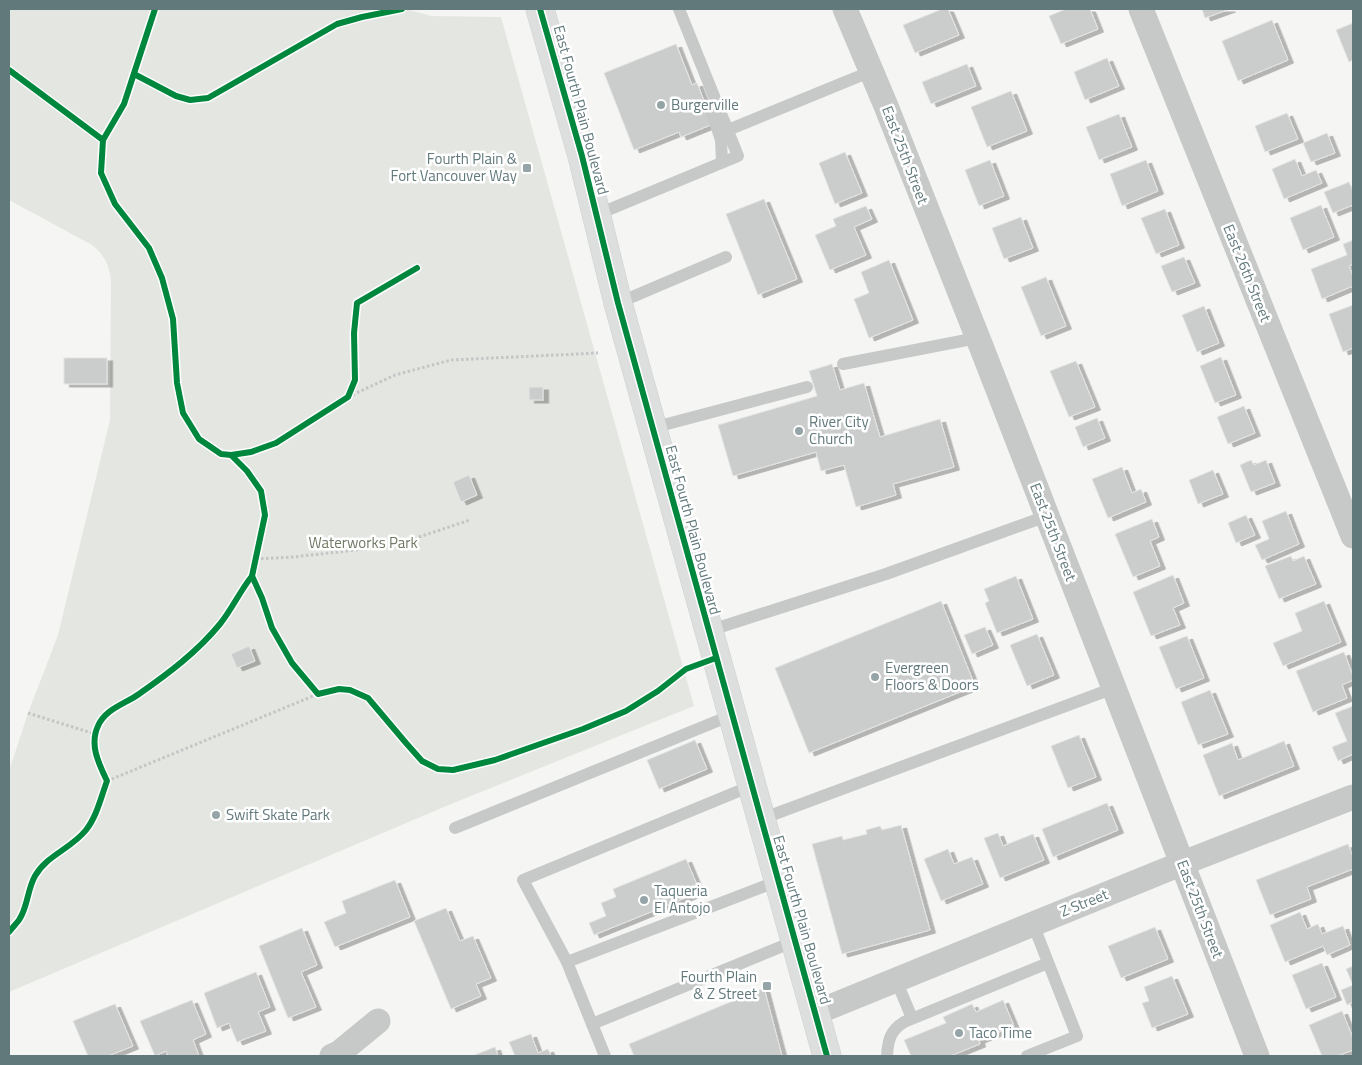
<svg xmlns="http://www.w3.org/2000/svg" width="1362" height="1065" viewBox="0 0 1362 1065" font-family="'Titillium Web',sans-serif">
  <style>
    .green { fill: #e4e7e1 }
    .building { fill: #cbcdcd; stroke: #e4e4e4; filter: url(#shadow) }
    .lines { fill: none; stroke-linecap: round; stroke-linejoin: round }
    .secondary-casing { stroke: #cfd1d1; stroke-width: 29 }
    .path { stroke: #c4c5c6; stroke-width: 3; stroke-dasharray: 2.5 2.5; stroke-linecap: butt }
    .lane { stroke: #c7c9c9; stroke-width: 12 }
    .street { stroke: #c7c9c9; stroke-width: 25 }
    .secondary { stroke: #dddede; stroke-width: 28 }
    .cycleway-casing { stroke: #fff; stroke-width: 9 }
    .cycleway { stroke: #00873e; stroke-width: 6 }
    .poi-dot { fill: #95a4a6; stroke: #fff; stroke-width: 2 }
    .labels { text-anchor: middle; stroke-width: 5; stroke-linejoin: round; paint-order: stroke }
    .poi-label { font-size: 15px; fill: #62797c; stroke: #fff; text-anchor: start }
    .street-label { font-size: 15px; fill: #62797c; stroke: #fff }
    .park-label { font-size: 15px; fill: #6f7a65; stroke: #fff }
  </style>
  <defs>
    <filter id="shadow"><feDropShadow dx="5.5" dy="3" stdDeviation="0" flood-color="#0004"/></filter>
  </defs>
  <rect width="100%" height="100%" fill="#f5f5f4"/>
  <path class="green" d="M9 9H406L432 16 501 17 694 706 451 804 9 992V771L28 713 58 635 110 420 111 280C109 264 104 255 92 245L9 200Z"/>
  <g class="building">
    <polygon points="942,9 948,9 959,35 915,53 903,25"/>
    <polygon points="1066,9 1090,9 1098,29 1061,44 1049,16"/>
    <polygon points="1202,9 1230,9 1205,18"/>
    <polygon points="1272,20 1288,60 1238,81 1222,41"/>
    <polygon points="1353,23 1353,60 1349,62 1336,30"/>
    <polygon points="676,44 692,85 697,83 713,124 681,137 679,132 634,150 604,73"/>
    <polygon points="1107,58 1119,86 1085,100 1074,72"/>
    <polygon points="967,64 976,86 931,104 922,82"/>
    <polygon points="1011,91 1027,131 987,147 971,107"/>
    <polygon points="1287,113 1298,139 1265,152 1255,126"/>
    <polygon points="1119,114 1132,147 1099,160 1086,127"/>
    <polygon points="1327,133 1335,153 1311,162 1303,143"/>
    <polygon points="845,152 862,193 835,204 819,163"/>
    <polygon points="1295,159 1302,176 1316,170 1322,183 1284,199 1272,169"/>
    <polygon points="990,160 1004,196 979,206 965,170"/>
    <polygon points="1146,160 1158,191 1122,206 1110,174"/>
    <polygon points="1349,182 1353,191 1353,205 1333,213 1324,192"/>
    <polygon points="764,199 797,279 758,295 726,214"/>
    <polygon points="1321,205 1334,237 1303,250 1290,218"/>
    <polygon points="866,206 872,219 854,227 866,255 830,270 815,235 836,226 833,219"/>
    <polygon points="1165,209 1179,245 1156,254 1141,218"/>
    <polygon points="1021,217 1033,248 1004,259 992,228"/>
    <polygon points="1353,240 1353,264 1349,266 1353,276 1353,286 1322,299 1311,269 1347,255 1343,244"/>
    <polygon points="1184,257 1195,283 1172,292 1161,266"/>
    <polygon points="889,260 913,320 869,338 854,299 869,293 861,272"/>
    <polygon points="1046,277 1066,326 1041,336 1021,287"/>
    <polygon points="1353,305 1353,348 1343,352 1329,314"/>
    <polygon points="1204,306 1219,343 1197,352 1182,315"/>
    <polygon points="1221,357 1236,395 1215,403 1200,366"/>
    <rect x="64" y="358" width="43" height="26"/>
    <polygon points="1076,361 1095,407 1069,417 1050,371"/>
    <polygon points="832,364 840,390 864,383 880,437 940,419 954,467 893,484 896,495 856,507 844,465 821,471 816,452 733,476 718,425 817,396 809,371"/>
    <rect x="529" y="387" width="14" height="13"/>
    <polygon points="1244,406 1255,433 1228,444 1217,417"/>
    <polygon points="1097,418 1105,438 1083,447 1075,427"/>
    <polygon points="1251,460 1254,465 1266,460 1275,483 1251,492 1240,465"/>
    <polygon points="1122,467 1132,493 1141,489 1146,502 1108,518 1092,479"/>
    <polygon points="1213,470 1223,494 1198,504 1189,480"/>
    <polygon points="469,475 477,495 461,502 453,482"/>
    <polygon points="1286,511 1299,544 1262,560 1255,545 1269,539 1262,521"/>
    <polygon points="1246,515 1255,535 1236,543 1228,523"/>
    <polygon points="1152,519 1159,537 1150,541 1160,566 1133,577 1115,534"/>
    <polygon points="1291,556 1293,561 1304,556 1316,584 1279,599 1265,566"/>
    <polygon points="1173,575 1184,603 1173,608 1180,625 1151,636 1133,592"/>
    <polygon points="1016,576 1033,619 997,633 985,603 989,601 984,589"/>
    <polygon points="941,601 975,686 809,753 775,668"/>
    <polygon points="1324,601 1341,642 1283,666 1273,643 1302,631 1295,613"/>
    <polygon points="985,627 993,645 972,654 964,635"/>
    <polygon points="1037,634 1054,675 1027,686 1010,645"/>
    <polygon points="1187,636 1204,678 1176,689 1159,647"/>
    <polygon points="249,646 255,661 237,668 231,654"/>
    <polygon points="1344,652 1353,676 1353,680 1342,685 1347,698 1313,712 1296,671"/>
    <polygon points="1210,690 1228,734 1198,745 1181,702"/>
    <polygon points="1353,706 1353,754 1338,761 1332,747 1347,741 1335,713"/>
    <polygon points="1079,735 1096,777 1068,788 1051,746"/>
    <polygon points="695,740 707,769 659,789 647,760"/>
    <polygon points="1284,741 1294,766 1219,796 1203,755 1232,743 1238,760"/>
    <polygon points="1107,803 1118,830 1053,857 1042,829"/>
    <polygon points="901,825 930,930 842,954 812,844 842,836 843,840 867,834 866,830 880,826 882,830"/>
    <polygon points="998,833 1003,846 1033,834 1044,860 1000,878 984,838"/>
    <polygon points="1348,844 1353,857 1353,869 1307,887 1311,899 1270,915 1256,880"/>
    <polygon points="948,849 954,864 972,857 983,884 941,901 924,859"/>
    <polygon points="686,859 700,892 594,935 589,923 606,916 601,903 616,897 613,889"/>
    <polygon points="395,880 410,917 335,947 324,922 346,913 342,901"/>
    <polygon points="446,908 460,941 473,936 491,978 476,984 481,996 451,1009 414,921"/>
    <polygon points="1300,912 1307,929 1318,924 1322,934 1343,926 1350,945 1327,955 1323,946 1285,962 1270,925"/>
    <polygon points="1155,927 1168,959 1121,978 1108,946"/>
    <polygon points="302,928 317,965 301,972 316,1007 288,1018 259,946"/>
    <polygon points="1322,963 1336,997 1306,1009 1292,975"/>
    <polygon points="1353,966 1353,982 1352,983 1346,969"/>
    <polygon points="256,972 270,1007 258,1012 266,1031 237,1042 229,1023 217,1028 204,993"/>
    <polygon points="1172,976 1188,1014 1152,1028 1142,1003 1149,1001 1144,987"/>
    <polygon points="1353,985 1353,1002 1347,1005 1341,990"/>
    <polygon points="764,988 782,1056 634,1056 629,1044"/>
    <polygon points="192,1000 206,1034 193,1040 199,1056 168,1056 166,1051 155,1056 140,1021"/>
    <polygon points="1003,1000 1014,1026 979,1040 980,1044 950,1056 911,1056 904,1040 946,1023 943,1017 972,1004 976,1012"/>
    <polygon points="115,1004 133,1046 108,1056 88,1056 73,1021"/>
    <polygon points="1342,1011 1353,1038 1353,1050 1337,1056 1322,1056 1309,1025"/>
    <polygon points="531,1034 538,1053 548,1049 551,1056 515,1056 509,1042"/>
    <polygon points="495,1047 498,1056 472,1056"/>
  </g>
  <g class="lines">
    <defs>
      <polyline id="secondary" points="540,9 582,156 618,303 827,1056"/>
    </defs>
    <use href="#secondary" class="secondary-casing"/>
    <g class="path">
      <polyline points="348,397 395,375 451,360 598,353"/>
      <polyline points="256,559 293,557 392,546 470,520"/>
      <polyline points="28,713 95,734"/>
      <polyline points="107,781 318,694"/>
    </g>
    <g class="lane">
      <polyline points="710,107 721,140 722,162"/>
      <polyline points="728,130 872,71"/>
      <polyline points="596,215 738,156 679,9"/>
      <polyline points="618,303 726,257"/>
      <polyline points="843,364 977,338"/>
      <polyline points="652,428 807,387"/>
      <polyline points="708,631 886,574 1047,516"/>
      <polyline points="761,819 1114,688"/>
      <polyline points="455,828 732,715"/>
      <polyline points="567,962 523,880 751,786"/>
      <polyline points="896,980 912,1018"/>
      <polyline points="592,1024 567,962 778,881"/>
      <polyline points="605,1056 592,1024 795,941"/>
      <path d="M887 1056C888 1040 890 1031 904 1022L1048 963"/>
      <polyline points="1027,1056 1077,1036 1033,924"/>
    </g>
    <g class="street">
      <polyline points="845,9 886,106 981,346 1257,1056"/>
      <polyline points="1141,9 1353,536"/>
      <polyline points="815,1013 1183,863 1353,797"/>
      <polyline points="332,1056 339,1053 378,1021"/>
    </g>
    <use href="#secondary" class="secondary"/>
    <defs>
      <g id="cycleway">
        <polyline points="155,9 124,104 103,140 101,173 115,204 149,248 162,278 173,319 177,383 183,413 199,439 221,454 231,455 247,471 261,491 265,515 252,576 262,598 272,628 292,663 318,694 339,689 350,690 368,698 406,743 422,761 438,769 453,770 495,760 583,729 626,711 658,691 686,669 716,658"/>
        <polyline points="540,9 582,156 618,303 827,1056"/>
        <polyline points="9,70 103,140"/>
        <polyline points="134,74 176,96 190,100 208,98 337,24 362,17 402,9"/>
        <polyline points="231,455 251,452 276,443 348,397 355,380 354,333 357,303 417,268"/>
        <path d="M9 932C12 928 16 924 19 920 28 907 27 890 35 876 47 855 71 849 86 830 97 816 101 797 107 781 99 764 89 745 98 726 105 709 125 704 139 694 169 673 197 652 220 624 232 609 240 591 252 576"/>
      </g>
    </defs>
    <use href="#cycleway" class="cycleway-casing"/>
    <use href="#cycleway" class="cycleway"/>
  </g>
  <g class="poi-dot">
    <circle cx="661" cy="105" r="5"/>
    <rect x="522" y="163" width="10" height="10" rx="2.5"/>
    <circle cx="799" cy="431" r="5"/>
    <circle cx="875" cy="677" r="5"/>
    <circle cx="216" cy="815" r="5"/>
    <circle cx="644" cy="900" r="5"/>
    <rect x="762" y="981" width="10" height="10" rx="2.5"/>
    <circle cx="959" cy="1033" r="5"/>
  </g>
  <g class="labels">
    <g class="poi-label">
      <text x="671" y="110">Burgerville</text>
      <text x="517" y="164" text-anchor="end">Fourth Plain &amp;<tspan x="517" dy="17">Fort Vancouver Way</tspan></text>
      <text x="809" y="427">River City<tspan x="809" dy="17">Church</tspan></text>
      <text x="885" y="673">Evergreen<tspan x="885" dy="17">Floors &amp; Doors</tspan></text>
      <text x="226" y="820">Swift Skate Park</text>
      <text x="654" y="896">Taqueria<tspan x="654" dy="17">El Antojo</tspan></text>
      <text x="757" y="982" text-anchor="end">Fourth Plain<tspan x="757" dy="17">&amp; Z Street</tspan></text>
      <text x="969" y="1038">Taco Time</text>
    </g>
    <g class="street-label">
      <text transform="translate(581 110) rotate(75)" y="5">East Fourth Plain Boulevard</text>
      <text transform="translate(905 155) rotate(69)" y="5">East 25th Street</text>
      <text transform="translate(1247 273) rotate(68)" y="5">East 26th Street</text>
      <text transform="translate(693 530) rotate(75)" y="5">East Fourth Plain Boulevard</text>
      <text transform="translate(1053 532) rotate(69)" y="5">East 25th Street</text>
      <text transform="translate(1084 903) rotate(-22)" y="5">Z Street</text>
      <text transform="translate(1200 909) rotate(69)" y="5">East 25th Street</text>
      <text transform="translate(802 920) rotate(74)" y="5">East Fourth Plain Boulevard</text>
    </g>
    <g class="park-label">
      <text x="363" y="548">Waterworks Park</text>
    </g>
  </g>
  <rect width="1362" height="1065" fill="none" stroke="#62797c" stroke-width="20"/>
</svg>
